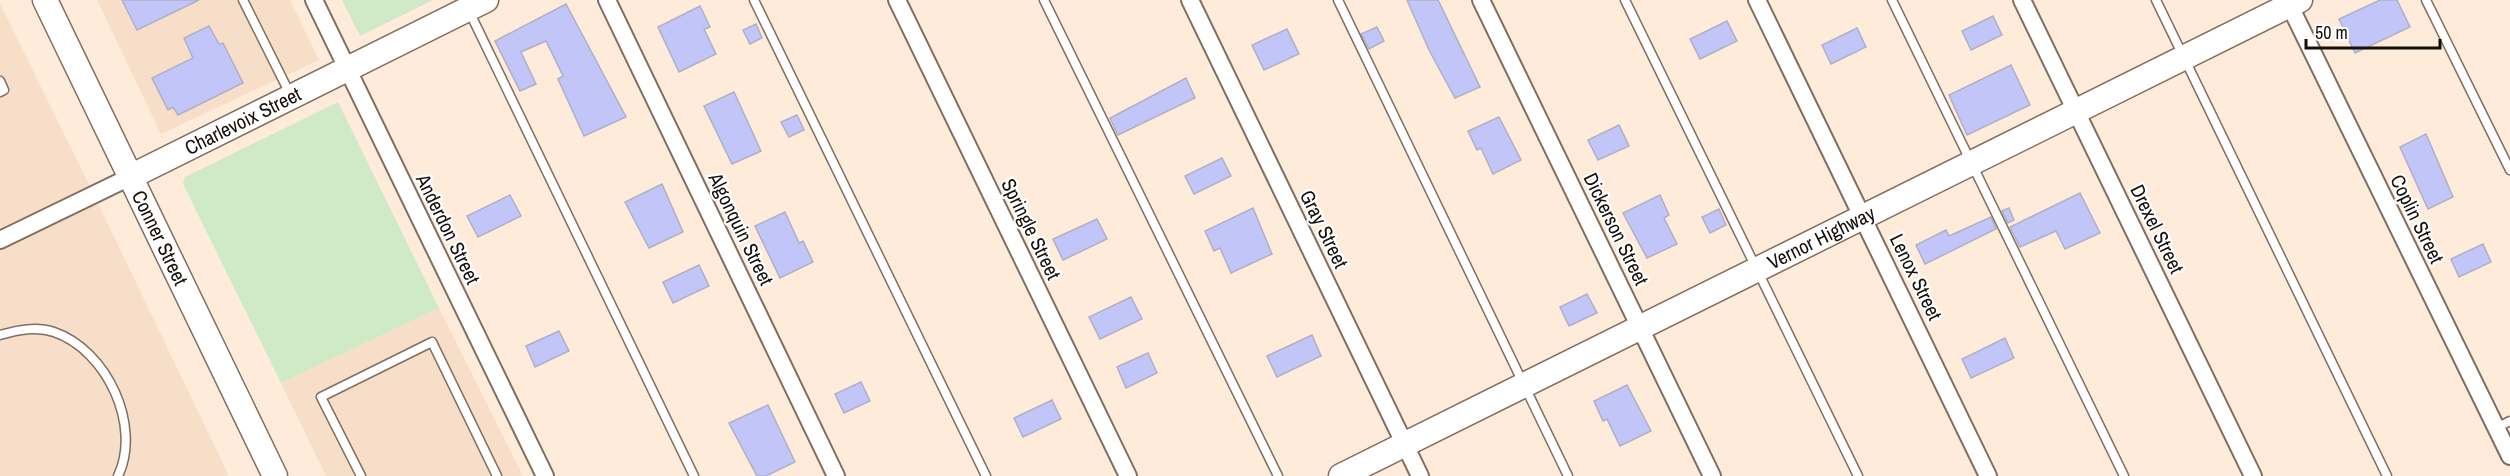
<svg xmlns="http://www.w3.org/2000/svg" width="2510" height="476" viewBox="0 0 2510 476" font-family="'Archivo Narrow',sans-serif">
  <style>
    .built { fill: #f7dec8 }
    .green { fill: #d0e9c6 }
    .building { fill: #c2c5f8; stroke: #aeb0c6; stroke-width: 1.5 }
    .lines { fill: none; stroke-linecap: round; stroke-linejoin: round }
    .lane-casing { stroke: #806f60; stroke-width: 11 }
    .street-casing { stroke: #806f60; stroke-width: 20 }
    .secondary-casing { stroke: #806f60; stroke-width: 27 }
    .lane { stroke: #fff; stroke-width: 8 }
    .street { stroke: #fff; stroke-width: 16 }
    .secondary { stroke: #fff; stroke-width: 24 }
    .labels { text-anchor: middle; stroke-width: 4.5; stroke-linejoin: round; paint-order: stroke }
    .street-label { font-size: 20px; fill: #150f09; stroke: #fff }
  </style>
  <rect width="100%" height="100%" fill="#feebda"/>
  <g class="built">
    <polygon points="97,0 290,0 319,60 161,134"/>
    <polygon points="0,4 79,164 229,476 0,476"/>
    <polygon points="439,308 523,476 326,476 281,383"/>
  </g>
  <g class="green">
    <polygon points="342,0 433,0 360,36"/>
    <polygon points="338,102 439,308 281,383 183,184 185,177"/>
  </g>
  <g class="building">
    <polygon points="122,0 199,0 137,30"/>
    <polygon points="1407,0 1438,0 1480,87 1455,98 1429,50"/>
    <polygon points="2380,0 2397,0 2410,27 2355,53 2339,19"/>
    <polygon points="566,4 626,117 584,136 558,79 563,76 546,41 521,52 536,84 520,91 495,41"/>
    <polygon points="700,6 710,27 704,29 716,54 679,72 658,27"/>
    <polygon points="1993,16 2002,35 1971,50 1962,31"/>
    <polygon points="1727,21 1737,41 1700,59 1690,39"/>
    <polygon points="756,24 762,38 750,44 743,30"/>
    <polygon points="209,26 219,44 223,43 243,83 178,115 173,107 168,110 152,78 193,58 184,38"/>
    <polygon points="1377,27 1384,41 1369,49 1361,34"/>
    <polygon points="1857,28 1866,47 1831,64 1822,45"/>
    <polygon points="1287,29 1299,54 1264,70 1252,45"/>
    <polygon points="2011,65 2030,105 1967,135 1949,95"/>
    <polygon points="1186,78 1195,98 1118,135 1110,118"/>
    <polygon points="734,92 761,151 732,164 704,106"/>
    <polygon points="797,115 804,130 789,137 781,122"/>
    <polygon points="1499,117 1521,160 1493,174 1481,148 1477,150 1468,131"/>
    <polygon points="1619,125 1629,146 1598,160 1588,140"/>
    <polygon points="2426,134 2453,197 2428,209 2400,147"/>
    <polygon points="1222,158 1231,176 1194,194 1185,176"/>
    <polygon points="662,184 683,232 649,248 625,202"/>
    <polygon points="2080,193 2100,233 2065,249 2056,231 2020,247 2010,227"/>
    <polygon points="510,195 521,216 478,237 467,216"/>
    <polygon points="1660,195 1669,215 1664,218 1677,244 1647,258 1623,213"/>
    <polygon points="1253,208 1272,254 1231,273 1220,248 1214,251 1205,231"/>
    <polygon points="2009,208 2014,220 2008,223 2002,211"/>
    <polygon points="1719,209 1726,225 1710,233 1702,217"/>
    <polygon points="785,212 799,243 803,241 813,262 780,278 755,226"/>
    <polygon points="1991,217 1996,229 1925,264 1916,245 1946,230 1949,236"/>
    <polygon points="1097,219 1107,239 1063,260 1053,239"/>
    <polygon points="2483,244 2491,262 2459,277 2451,259"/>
    <polygon points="699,265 709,286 673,303 663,282"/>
    <polygon points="1587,294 1597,313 1569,326 1560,307"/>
    <polygon points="1131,297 1142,319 1100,339 1089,317"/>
    <polygon points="559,331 569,351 535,367 526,346"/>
    <polygon points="1312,335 1321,356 1277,377 1267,356"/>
    <polygon points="2005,338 2014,358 1971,378 1962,359"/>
    <polygon points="1148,353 1157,373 1126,388 1117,367"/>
    <polygon points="861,382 870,401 844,413 835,394"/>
    <polygon points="1627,385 1651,431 1620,446 1607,419 1603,421 1594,401"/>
    <polygon points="1052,400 1061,419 1023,437 1014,418"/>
    <polygon points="768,405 795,462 766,476 757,476 729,423"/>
  </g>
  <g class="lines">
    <defs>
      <g id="lane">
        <polyline points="243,0 291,96"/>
        <polyline points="754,0 986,476"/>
        <polyline points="1044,0 1278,476"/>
        <polyline points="1338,0 1568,476"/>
        <polyline points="1625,0 1858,476"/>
        <polyline points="1892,0 2124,476"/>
        <polyline points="2156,0 2387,476"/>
        <polyline points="2426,0 2510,170"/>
        <polyline points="469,11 694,476"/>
        <polyline points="0,81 4,90 0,92"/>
        <path d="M0 335C18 330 36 326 54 332 107 350 142 426 118 476"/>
        <polyline points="2496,428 2510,421"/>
        <polyline points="361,476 321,397 432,342 497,476"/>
      </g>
      <g id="street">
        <polyline points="314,0 545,476"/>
        <polyline points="607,0 836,476"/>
        <polyline points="897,0 1128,476"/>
        <polyline points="1190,0 1420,476"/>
        <polyline points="1481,0 1712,476"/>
        <polyline points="1757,0 1988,476"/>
        <polyline points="2022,0 2253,476"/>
        <polyline points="2287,0 2510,456"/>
        <polyline points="0,240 130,177"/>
      </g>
      <g id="secondary">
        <path id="s1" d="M45 0 275 476"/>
        <path id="s2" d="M130 177 486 0"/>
        <path id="s3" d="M1341 476 2300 0"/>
      </g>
    </defs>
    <use href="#lane" class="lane-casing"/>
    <use href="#street" class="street-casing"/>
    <use href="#secondary" class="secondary-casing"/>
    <use href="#lane" class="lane"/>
    <use href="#street" class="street"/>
    <use href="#secondary" class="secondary"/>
  </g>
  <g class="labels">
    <g class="street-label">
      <text dy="7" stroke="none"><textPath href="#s2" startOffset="126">Charlevoix Street</textPath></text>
      <text transform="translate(2417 219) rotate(64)" y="7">Coplin Street</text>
      <text transform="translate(448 229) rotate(64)" y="7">Anderdon Street</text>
      <text transform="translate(741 229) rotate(64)" y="7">Algonquin Street</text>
      <text transform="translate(1031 229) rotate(64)" y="7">Springle Street</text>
      <text transform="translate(1324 229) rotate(64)" y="7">Gray Street</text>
      <text transform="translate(1616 229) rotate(64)" y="7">Dickerson Street</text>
      <text transform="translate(2157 229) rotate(64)" y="7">Drexel Street</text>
      <text dy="7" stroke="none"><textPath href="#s1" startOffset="264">Conner Street</textPath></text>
      <text dy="7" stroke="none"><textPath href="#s3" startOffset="536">Vernor Highway</textPath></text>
      <text transform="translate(1916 277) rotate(64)" y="7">Lenox Street</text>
    </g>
  </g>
  <path d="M2306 39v9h134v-9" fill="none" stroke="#150f09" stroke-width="3"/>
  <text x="2315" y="39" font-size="18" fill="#150f09" stroke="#ffffff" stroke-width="4.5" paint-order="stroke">50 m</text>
</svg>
